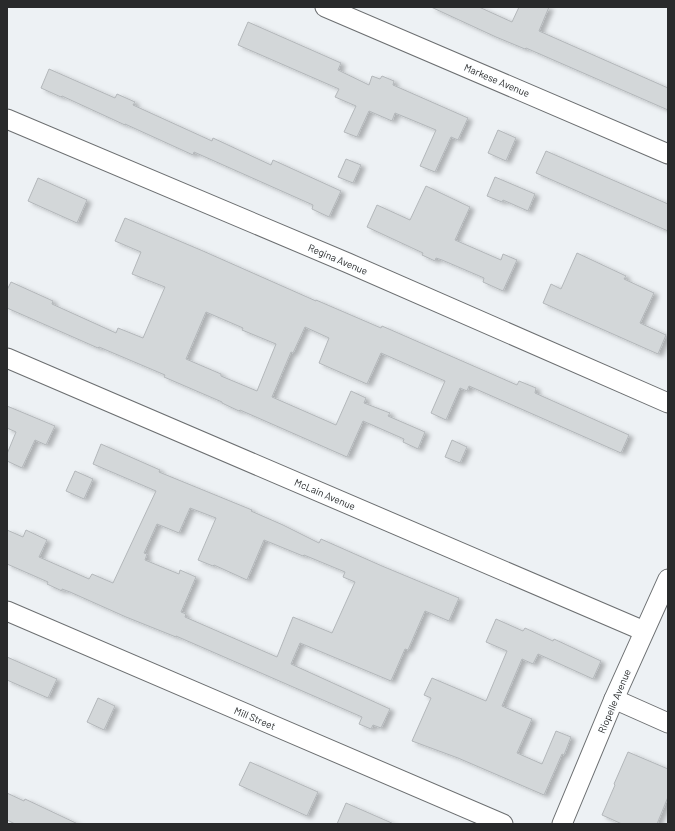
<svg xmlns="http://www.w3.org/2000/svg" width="675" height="831" viewBox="0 0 675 831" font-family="Barlow,sans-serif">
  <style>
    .building { fill: #d3d7d9; stroke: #b3b7ba; fill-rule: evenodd; filter: url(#shadow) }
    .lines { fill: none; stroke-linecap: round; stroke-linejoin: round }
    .minor-casing { stroke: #6c6f71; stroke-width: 21 }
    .minor { stroke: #fff; stroke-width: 19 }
    .labels { text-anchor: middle; stroke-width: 3; stroke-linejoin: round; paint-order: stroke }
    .street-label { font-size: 10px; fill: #292a2b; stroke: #fcfeff }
  </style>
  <defs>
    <filter id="shadow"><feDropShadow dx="4.5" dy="2.5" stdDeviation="2" flood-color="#0004"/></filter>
  </defs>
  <rect width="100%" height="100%" fill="#edf1f4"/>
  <g class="building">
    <polygon points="431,7 479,7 512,22 519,7 549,7 539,31 668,88 668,110 526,48 525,49 496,37"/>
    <polygon points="248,22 341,63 338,70 369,85 372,76 380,79 382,76 394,81 393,85 468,118 458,140 451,137 435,172 420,166 436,130 395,113 392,121 369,111 357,137 344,132 356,106 335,97 339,89 238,45"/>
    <polygon points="49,69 115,98 117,94 135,102 133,105 212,141 213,138 271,165 273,160 341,191 329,217 312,209 313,205 194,152 193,155 125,124 125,125 62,96 61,97 41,88"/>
    <polygon points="498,130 516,138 506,161 488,153"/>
    <polygon points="546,151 668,204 668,231 536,173"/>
    <polygon points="346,159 361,165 353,183 338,177"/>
    <polygon points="495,177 535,194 528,211 503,200 502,202 487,196"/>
    <polygon points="38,178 87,200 77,223 28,201"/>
    <polygon points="426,186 470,207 455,240 501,260 503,254 517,260 503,291 483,282 484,278 442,260 436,258 435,261 422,255 423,253 367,227 377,205 410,220"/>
    <path d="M125 218 203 251 316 301V300L381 328 382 326 517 385 519 381 536 388 535 393 629 435 621 453 469 386 467 391 460 388 446 420 431 413 445 381 381 353 367 384 319 363 329 338 305 327 293 353 291 352 272 397 336 425 351 391 366 398 364 403 390 413 388 416 425 432 418 449 403 442 404 439 363 421 347 457 240 410 239 411 222 403V402L164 377 165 375 99 347 98 348 7 308V290L11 282 53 301 52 304 116 333 118 328 143 338 165 287 132 274 141 252 115 241ZM206 312 243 328 242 330 276 344 257 391 221 376V374L186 359Z"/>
    <polygon points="577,253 626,276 624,279 654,293 640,323 666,335 658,354 543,303 551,284 561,289"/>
    <polygon points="7,406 55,426 46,445 35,440 22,468 7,461 7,454 16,432 7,428"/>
    <polygon points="452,440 467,447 460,463 445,457"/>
    <path d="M101 444 160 470 159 472 252 510 251 511 283 525 319 543 321 539 382 566 459 598 449 621 425 611 408 650 405 649 391 681 300 643 291 664 390 709 381 728 373 725 371 729 359 724 362 717 176 636V637L126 617 70 592 62 589V591L47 584 48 582 7 564V530L23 537 26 530 47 540 39 557 89 579 92 574 113 583 156 491 93 464ZM190 508 216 518 198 560 213 566 214 565 247 580 264 540 303 556 304 555 345 572 343 577 355 582 332 633 293 617 277 657 185 617 186 614 181 612 196 577 180 570 179 574 145 560 147 554 144 553 157 524 179 533Z"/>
    <polygon points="75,471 93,479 84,499 66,491"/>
    <polygon points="496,619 523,631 525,628 553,641 554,639 601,661 593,679 538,654 533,664 522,659 502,706 532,719 517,753 542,764 556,731 571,737 564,755 562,754 544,795 458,758 412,741 431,698 424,695 432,678 486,701 507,651 486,642"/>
    <polygon points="7,657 57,679 48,698 7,680"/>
    <polygon points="98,698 115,706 104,730 87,722"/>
    <polygon points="628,752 668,769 668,797 657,824 622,824 602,815 615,785 614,784"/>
    <polygon points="250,762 318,792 307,816 239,785"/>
    <polygon points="7,793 24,801 25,799 78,824 15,824 7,820"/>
    <polygon points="346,803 394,824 337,824"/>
  </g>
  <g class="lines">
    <defs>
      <g id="minor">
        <polyline points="325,7 668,154"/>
        <polyline points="7,119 348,263 668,403"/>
        <polyline points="7,358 644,631"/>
        <polyline points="7,611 503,824"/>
        <polyline points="614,699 668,723"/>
        <polyline points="562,824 614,699 668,579"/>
      </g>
    </defs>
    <use href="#minor" class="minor-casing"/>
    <use href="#minor" class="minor"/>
  </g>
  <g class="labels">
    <g class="street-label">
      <text transform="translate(497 80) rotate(23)" y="4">Markese Avenue</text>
      <text transform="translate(338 259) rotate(23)" y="4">Regina Avenue</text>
      <text transform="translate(325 494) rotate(23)" y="4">McLain Avenue</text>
      <text transform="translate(614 701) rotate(-67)" y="4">Riopelle Avenue</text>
      <text transform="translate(255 718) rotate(23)" y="4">Mill Street</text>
    </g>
  </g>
  <rect width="675" height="831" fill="none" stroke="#292a2b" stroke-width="16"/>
</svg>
